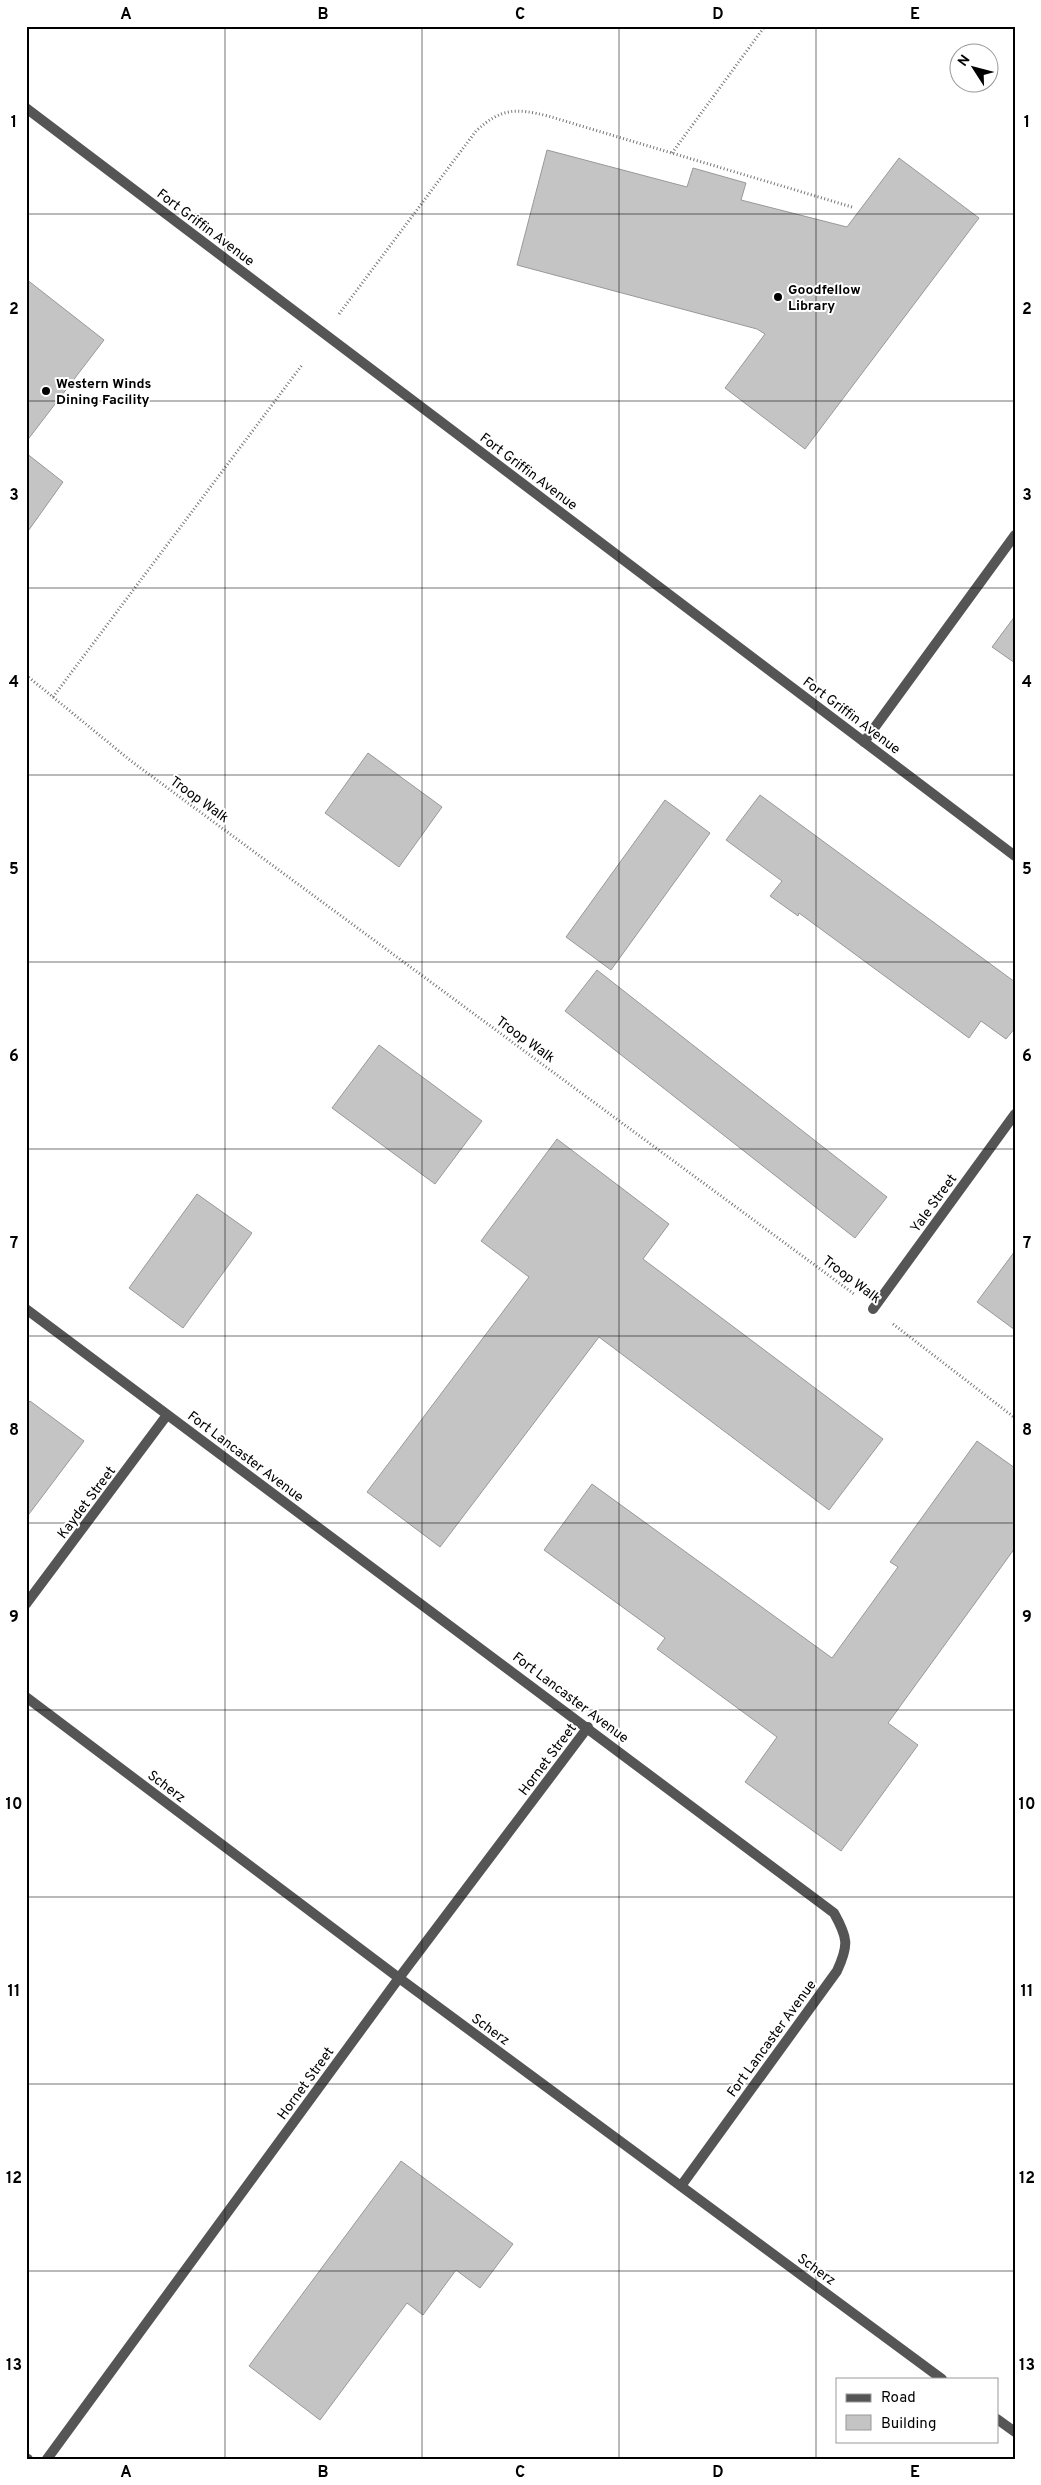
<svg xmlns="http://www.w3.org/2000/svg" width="1041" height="2485" viewBox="0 0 1041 2485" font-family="Overpass,sans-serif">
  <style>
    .building { fill: #c4c4c4; stroke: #999 }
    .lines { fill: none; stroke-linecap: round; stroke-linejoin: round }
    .path { stroke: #777; stroke-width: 3; stroke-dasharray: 1 2.5; stroke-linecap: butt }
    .minor { stroke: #555; stroke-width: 10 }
    .grid { fill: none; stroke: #000; stroke-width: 1; stroke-opacity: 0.55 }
    .poi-dot { fill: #000; stroke: #fff; stroke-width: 2 }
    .labels { text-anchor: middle; stroke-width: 4; stroke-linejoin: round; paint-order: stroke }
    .street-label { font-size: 14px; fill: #000; stroke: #fff }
    .poi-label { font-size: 14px; font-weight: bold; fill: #000; stroke: #fff; text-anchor: start }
    .neatline { fill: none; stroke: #000; stroke-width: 2 }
    .grid-label { font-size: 16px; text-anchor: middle; font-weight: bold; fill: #000 }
  </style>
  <rect width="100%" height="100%" fill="#fff"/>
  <g class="building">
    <polygon points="547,150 687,187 693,168 746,183 741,200 847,227 899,158 979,218 805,449 725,388 765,334 757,329 517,265"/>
    <polygon points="26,279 104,340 26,442"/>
    <polygon points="26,453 63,482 26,534"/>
    <polygon points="1015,616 1015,663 992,647"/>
    <polygon points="368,753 442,807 399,867 325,813"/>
    <polygon points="760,795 1015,982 1015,1028 1006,1039 981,1021 969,1038 799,913 798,916 770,896 782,881 726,840"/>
    <polygon points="665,800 710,833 611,970 566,937"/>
    <polygon points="597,970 887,1197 855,1238 565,1011"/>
    <polygon points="379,1045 482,1121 435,1184 332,1108"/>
    <polygon points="557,1139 669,1224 643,1259 883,1439 829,1510 599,1337 440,1547 367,1492 529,1277 481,1241"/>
    <polygon points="197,1194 252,1233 183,1328 129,1288"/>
    <polygon points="1015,1251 1015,1330 977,1302"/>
    <polygon points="30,1401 84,1441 26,1518 26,1406"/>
    <polygon points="977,1441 1015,1468 1015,1548 888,1723 918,1745 841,1851 745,1782 777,1737 657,1649 665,1638 544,1550 592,1484 832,1658 898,1567 890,1562"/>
    <polygon points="401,2161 513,2244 480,2288 456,2270 423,2315 407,2303 320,2420 249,2366"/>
  </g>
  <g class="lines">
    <g class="path">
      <polyline points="672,153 765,26"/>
      <path d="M339 314 476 131C501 108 516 108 548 116L852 207"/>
      <polyline points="26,675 131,761 854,1294"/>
      <polyline points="53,697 302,365"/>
      <polyline points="893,1324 1015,1418"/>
    </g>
    <g class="minor">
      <polyline points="26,108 1015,856"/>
      <polyline points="864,742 1015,535"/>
      <path d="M26 1309 834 1913C848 1938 849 1945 837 1971L681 2186"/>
      <polyline points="873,1309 1015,1114"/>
      <polyline points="26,1604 167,1415"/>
      <polyline points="26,1697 399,1978 942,2379"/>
      <polyline points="997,2419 1015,2432"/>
      <polyline points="26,2458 28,2459"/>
      <polyline points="47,2459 399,1978 588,1727"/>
    </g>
  </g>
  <path class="grid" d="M225 26V2459M422 26V2459M619 26V2459M816 26V2459M26 214H1015M26 401H1015M26 588H1015M26 775H1015M26 962H1015M26 1149H1015M26 1336H1015M26 1523H1015M26 1710H1015M26 1897H1015M26 2084H1015M26 2271H1015"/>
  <g class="poi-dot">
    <circle cx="778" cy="297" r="5"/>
    <circle cx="46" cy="391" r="5"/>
  </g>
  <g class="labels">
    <g class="street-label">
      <text transform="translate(206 227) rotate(37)" y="5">Fort Griffin Avenue</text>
      <text transform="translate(529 471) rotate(37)" y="5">Fort Griffin Avenue</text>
      <text transform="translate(852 715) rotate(37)" y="5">Fort Griffin Avenue</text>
      <text transform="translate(200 799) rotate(36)" y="5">Troop Walk</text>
      <text transform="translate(526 1039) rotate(36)" y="5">Troop Walk</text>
      <text transform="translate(933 1203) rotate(-54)" y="5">Yale Street</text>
      <text transform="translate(852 1279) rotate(37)" y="5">Troop Walk</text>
      <text transform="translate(246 1456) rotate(37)" y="5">Fort Lancaster Avenue</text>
      <text transform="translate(86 1502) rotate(-53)" y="5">Kaydet Street</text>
      <text transform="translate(571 1697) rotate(37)" y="5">Fort Lancaster Avenue</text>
      <text transform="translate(547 1759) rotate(-53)" y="5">Hornet Street</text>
      <text transform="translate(167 1786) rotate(37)" y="5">Scherz</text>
      <text transform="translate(491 2029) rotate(36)" y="5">Scherz</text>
      <text transform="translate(771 2038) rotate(-54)" y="5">Fort Lancaster Avenue</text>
      <text transform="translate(305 2083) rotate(-54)" y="5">Hornet Street</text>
      <text transform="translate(817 2269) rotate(36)" y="5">Scherz</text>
    </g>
    <g class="poi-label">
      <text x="788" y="294">Goodfellow<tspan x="788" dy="16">Library</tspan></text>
      <text x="56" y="388">Western Winds<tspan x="56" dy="16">Dining Facility</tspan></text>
    </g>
  </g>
  <rect width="1041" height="2485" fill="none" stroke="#ffffff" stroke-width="55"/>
  <rect x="836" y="2378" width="162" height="65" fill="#ffffff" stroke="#999999"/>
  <rect x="846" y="2394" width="25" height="8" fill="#555555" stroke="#999999"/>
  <text x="881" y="2402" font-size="15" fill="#000000">Road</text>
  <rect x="846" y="2415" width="25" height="15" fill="#c4c4c4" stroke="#999999"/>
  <text x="881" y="2428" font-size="15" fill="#000000">Building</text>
  <g transform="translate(974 68) rotate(306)"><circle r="24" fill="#ffffff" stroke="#999999"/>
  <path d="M0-4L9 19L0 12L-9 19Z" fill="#000000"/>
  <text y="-8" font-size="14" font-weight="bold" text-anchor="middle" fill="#000000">N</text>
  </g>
  <rect x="28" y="28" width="986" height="2430" class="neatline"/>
  <g class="grid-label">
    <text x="126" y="19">A</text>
    <text x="323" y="19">B</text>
    <text x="520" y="19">C</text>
    <text x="718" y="19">D</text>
    <text x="915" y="19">E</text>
    <text x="14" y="127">1</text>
    <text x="1027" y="127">1</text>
    <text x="14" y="314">2</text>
    <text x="1027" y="314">2</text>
    <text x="14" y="500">3</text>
    <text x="1027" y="500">3</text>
    <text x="14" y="687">4</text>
    <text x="1027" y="687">4</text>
    <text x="14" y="874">5</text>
    <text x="1027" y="874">5</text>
    <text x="14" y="1061">6</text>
    <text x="1027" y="1061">6</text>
    <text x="14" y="1248">7</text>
    <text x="1027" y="1248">7</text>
    <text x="14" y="1435">8</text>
    <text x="1027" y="1435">8</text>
    <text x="14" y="1622">9</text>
    <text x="1027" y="1622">9</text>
    <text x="14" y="1809">10</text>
    <text x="1027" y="1809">10</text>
    <text x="14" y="1996">11</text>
    <text x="1027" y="1996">11</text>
    <text x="14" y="2183">12</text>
    <text x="1027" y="2183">12</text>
    <text x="14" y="2370">13</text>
    <text x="1027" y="2370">13</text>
    <text x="126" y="2477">A</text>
    <text x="323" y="2477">B</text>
    <text x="520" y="2477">C</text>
    <text x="718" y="2477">D</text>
    <text x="915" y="2477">E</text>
  </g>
</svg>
